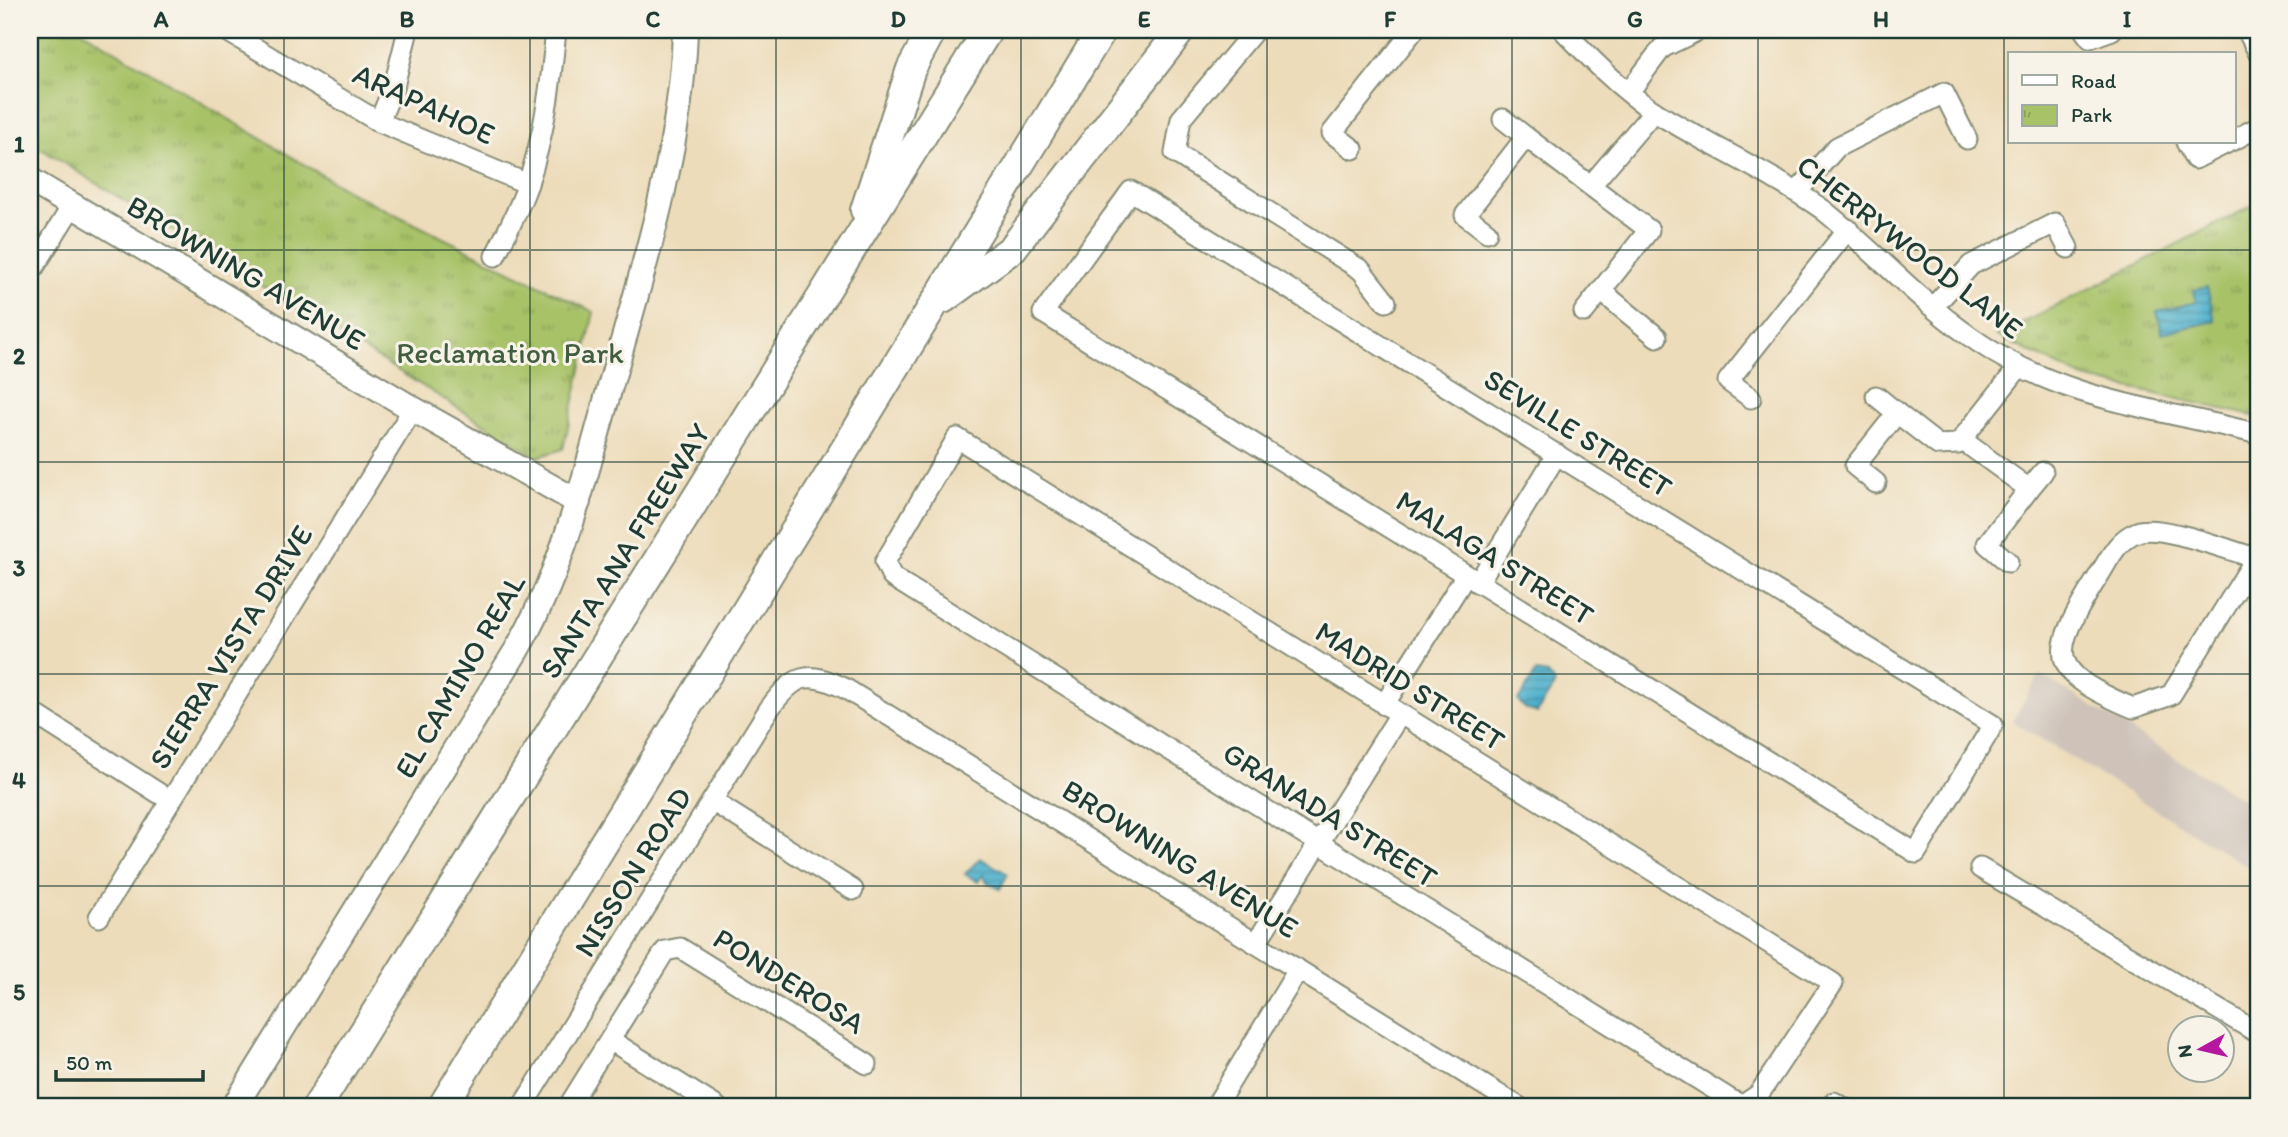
<svg xmlns="http://www.w3.org/2000/svg" width="2288" height="1137" viewBox="0 0 2288 1137" font-family="Itim,sans-serif">
  <style>
    .industrial { fill: #cec2b9 }
    .park { fill: url(#park-tufts); stroke: #64804e; stroke-width: 2 }
    .water { fill: url(#water-rules); stroke: #367680; stroke-width: 2 }
    .lines { fill: none; stroke-linecap: round; stroke-linejoin: round }
    .minor-casing { stroke: #868c77; stroke-width: 23 }
    .major-casing { stroke: #868c77; stroke-width: 28 }
    .highway-casing { stroke: #868c77; stroke-width: 32 }
    .minor { stroke: #fff; stroke-width: 19 }
    .major { stroke: #fff; stroke-width: 24 }
    .highway { stroke: #fff; stroke-width: 28 }
    .grid { fill: none; stroke: #1f3d34; stroke-width: 2; stroke-opacity: 0.55 }
    .labels { text-anchor: middle; stroke-width: 6; stroke-linejoin: round; paint-order: stroke }
    .street-label { font-size: 30px; fill: #1f3d34; stroke: #f7f3e8 }
    .park-label { font-size: 30px; fill: #415e41; stroke: #f7f3e8 }
    .neatline { fill: none; stroke: #1f3d34; stroke-width: 2.5 }
    .grid-label { font-size: 23px; text-anchor: middle; font-weight: bold; fill: #1f3d34 }
  </style>
  <defs>
    <pattern id="park-tufts" width="24" height="20" patternUnits="userSpaceOnUse" patternTransform="scale(1.75)"><rect width="24" height="20" fill="#a8c268"/><path d="M3 7l-1-3M5 7V3M7 7l1-3M15 17l-1-3M17 17v-4M19 17l1-3" fill="none" stroke="#889f56"/></pattern>
    <pattern id="water-rules" width="6" height="5" patternUnits="userSpaceOnUse" patternTransform="scale(1.75)"><rect width="6" height="5" fill="#4db0cc"/><path d="M0 2.5h6" fill="none" stroke="#3f90a6"/></pattern>
  </defs>
  <rect width="100%" height="100%" fill="#f7f3e8"/>
  <filter id="ink" filterUnits="userSpaceOnUse"><feTurbulence type="fractalNoise" baseFrequency=".0143" numOctaves="2"/><feDisplacementMap in="SourceGraphic" scale="14" xChannelSelector="R" yChannelSelector="G"/><feConvolveMatrix kernelMatrix="1 2 1 2 8 2 1 2 1" color-interpolation-filters="sRGB"/></filter>
  <filter id="wash" filterUnits="userSpaceOnUse"><feTurbulence type="fractalNoise" baseFrequency=".00686" numOctaves="4" result="noise"/><feDisplacementMap in="SourceGraphic" scale="28" xChannelSelector="R" yChannelSelector="G"/><feGaussianBlur stdDeviation="1.57" result="paint"/><feColorMatrix in="noise" values="0 0 0 0 0 0 0 0 0 0 0 0 0 0 0 0 0 1.4 0 .05"/><feComposite in="paint" operator="in"/></filter>
  <g filter="url(#wash)">
    <rect width="100%" height="100%" fill="#eddcba"/>
    <polygon class="industrial" points="2040,674 2258,809 2258,873 2012,721"/>
    <g class="park">
      <polygon points="30,30 81,30 350,192 594,312 563,449 537,457 30,142"/>
      <polygon points="2258,203 2258,417 2084,378 1997,336"/>
    </g>
    <g class="water">
      <polygon points="2207,287 2215,321 2162,333 2157,312 2196,302 2194,290"/>
      <polygon points="1536,672 1547,674 1555,684 1537,713 1525,709 1518,701"/>
      <polygon points="980,858 1008,874 1000,889 987,882 984,875 978,882 965,874"/>
    </g>
  </g>
  <g filter="url(#ink)">
    <g class="lines">
      <defs>
        <g id="minor">
          <polyline points="225,30 379,122 528,184"/>
          <polyline points="1255,30 1181,119 1175,153 1361,270 1386,302"/>
          <path d="M1563 30C1591 59 1621 90 1655 112 1710 146 1769 172 1822 209 1876 252 1923 306 1981 344 2065 401 2162 409 2258 434"/>
          <polyline points="2084,30 2090,38 2112,30"/>
          <polyline points="2247,30 2258,52"/>
          <polyline points="1629,92 1662,48 1699,30"/>
          <polyline points="1503,119 1526,137"/>
          <polyline points="379,122 394,86 408,30"/>
          <polyline points="2234,140 2258,127"/>
          <polyline points="2186,142 2195,159 2229,142"/>
          <polyline points="1353,149 1332,133 1414,30"/>
          <polyline points="1592,184 1654,111"/>
          <polygon points="1131,191 1993,725 1916,853 1043,313"/>
          <polyline points="1797,192 1837,147 1944,93 1967,139"/>
          <polyline points="1487,232 1465,215 1526,137 1649,230 1584,312"/>
          <path d="M495 256C507 232 520 208 528 183 545 134 551 81 556 30"/>
          <polyline points="30,274 72,206"/>
          <polyline points="1601,291 1657,337"/>
          <polyline points="1934,306 1971,265 2055,223 2068,248"/>
          <polyline points="1876,396 1897,413"/>
          <polyline points="1751,398 1728,381 1848,229"/>
          <polygon points="957,438 1833,983 1759,1094 1743,1105 1733,1101 892,577 885,562"/>
          <polyline points="1962,440 2029,489 1987,544 2008,562"/>
          <polyline points="1876,483 1855,466 1897,413 1938,445 1958,444 2019,367"/>
          <polyline points="2029,489 2043,472"/>
          <path d="M2258 554 2256 558 2171 695 2133 708C2046 671 2049 655 2096 580 2108 562 2116 540 2137 532 2160 523 2230 551 2256 558L2258 559"/>
          <polyline points="1478,583 1557,454"/>
          <polyline points="1384,705 1466,575"/>
          <polyline points="30,711 171,801"/>
          <polyline points="712,801 853,890"/>
          <polyline points="1980,868 2258,1033"/>
          <polyline points="99,917 413,409"/>
          <polyline points="1256,943 1400,714"/>
          <polyline points="610,1040 717,1107"/>
          <polyline points="1834,1102 1843,1107"/>
          <path d="M522 1107 769 709C794 675 807 669 846 689L1519 1107"/>
          <polyline points="568,1107 665,951 680,948 867,1064"/>
          <polyline points="1215,1107 1298,970"/>
        </g>
        <g id="major">
          <polyline points="30,180 413,409 578,502"/>
          <path d="M234 1107 516 651C564 569 584 478 610 387 642 274 682 147 685 30"/>
        </g>
        <g id="highway">
          <polyline points="865,210 911,69 932,30"/>
          <polyline points="943,299 1012,249 1181,30"/>
          <polyline points="317,1107 988,30"/>
          <polyline points="442,1107 1102,30"/>
        </g>
      </defs>
      <use href="#minor" class="minor-casing"/>
      <use href="#major" class="major-casing"/>
      <use href="#highway" class="highway-casing"/>
      <use href="#minor" class="minor"/>
      <use href="#major" class="major"/>
      <use href="#highway" class="highway"/>
    </g>
  </g>
  <path class="grid" d="M284 30V1107M530 30V1107M776 30V1107M1021 30V1107M1267 30V1107M1512 30V1107M1758 30V1107M2004 30V1107M30 250H2258M30 462H2258M30 674H2258M30 886H2258"/>
  <g class="labels">
    <g class="street-label">
      <text transform="translate(424 104) rotate(25)" y="10">ARAPAHOE</text>
      <text transform="translate(1910 247) rotate(38)" y="10">CHERRYWOOD LANE</text>
      <text transform="translate(246 273) rotate(31)" y="10">BROWNING AVENUE</text>
      <text transform="translate(1578 433) rotate(32)" y="10">SEVILLE STREET</text>
      <text transform="translate(625 551) rotate(-58)" y="10">SANTA ANA FREEWAY</text>
      <text transform="translate(1495 558) rotate(32)" y="10">MALAGA STREET</text>
      <text transform="translate(231 647) rotate(-58)" y="10">SIERRA VISTA DRIVE</text>
      <text transform="translate(460 676) rotate(-60)" y="10">EL CAMINO REAL</text>
      <text transform="translate(1410 686) rotate(32)" y="10">MADRID STREET</text>
      <text transform="translate(1330 815) rotate(32)" y="10">GRANADA STREET</text>
      <text transform="translate(1180 859) rotate(32)" y="10">BROWNING AVENUE</text>
      <text transform="translate(633 872) rotate(-58)" y="10">NISSON ROAD</text>
      <text transform="translate(789 981) rotate(32)" y="10">PONDEROSA</text>
    </g>
    <g class="park-label">
      <text x="510" y="363">Reclamation Park</text>
    </g>
  </g>
  <rect width="2288" height="1137" fill="none" stroke="#f7f3e8" stroke-width="77"/>
  <rect x="2008" y="52" width="228" height="91" fill="#f7f3e8" stroke="#a1aaa0" stroke-width="2"/>
  <rect x="2022" y="75" width="35" height="10" fill="#ffffff" stroke="#a1aaa0" stroke-width="2"/>
  <text x="2071" y="88" font-size="21" fill="#1f3d34">Road</text>
  <rect x="2022" y="105" width="35" height="21" fill="url(#park-tufts)" stroke="#a1aaa0" stroke-width="2"/>
  <text x="2071" y="122" font-size="21" fill="#1f3d34">Park</text>
  <g transform="translate(2201 1049) rotate(262)"><circle r="33" fill="#f7f3e8" stroke="#a1aaa0" stroke-width="2"/>
  <path d="M0-5L12 26L0 18L-12 26Z" fill="#b5179e"/>
  <text y="-10" font-size="19" font-weight="bold" text-anchor="middle" fill="#1f3d34">N</text>
  </g>
  <path d="M56 1070v10h147v-10" fill="none" stroke="#1f3d34" stroke-width="3.5"/>
  <text x="66" y="1070" font-size="21" fill="#1f3d34" stroke="#f7f3e8" stroke-width="5" paint-order="stroke">50 m</text>
  <rect x="38" y="38" width="2212" height="1060" class="neatline"/>
  <g class="grid-label">
    <text x="161" y="27">A</text>
    <text x="407" y="27">B</text>
    <text x="653" y="27">C</text>
    <text x="898" y="27">D</text>
    <text x="1144" y="27">E</text>
    <text x="1390" y="27">F</text>
    <text x="1635" y="27">G</text>
    <text x="1881" y="27">H</text>
    <text x="2127" y="27">I</text>
    <text x="19" y="152">1</text>
    <text x="19" y="364">2</text>
    <text x="19" y="576">3</text>
    <text x="19" y="788">4</text>
    <text x="19" y="1000">5</text>
  </g>
</svg>
